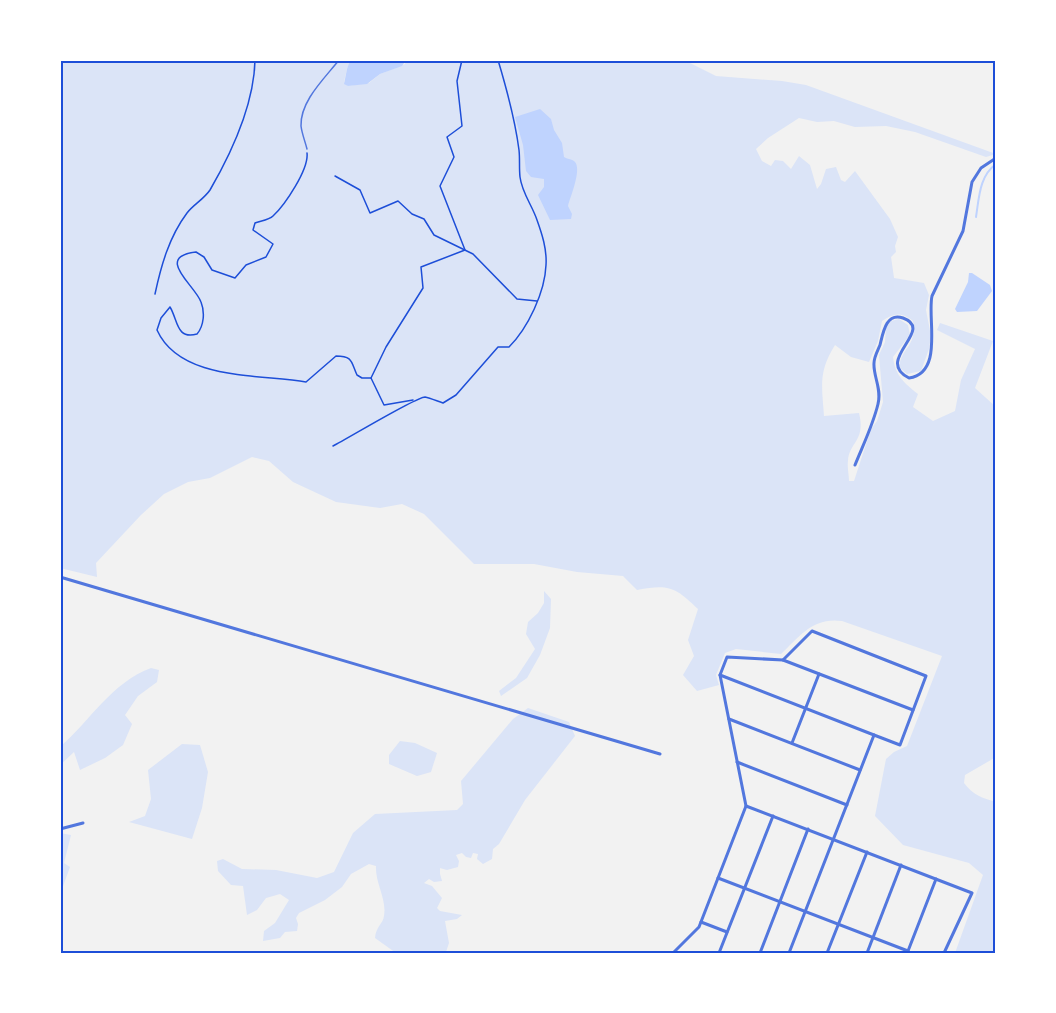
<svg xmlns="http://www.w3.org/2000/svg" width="1056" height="1013" viewBox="0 0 1056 1013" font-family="'Sofia Sans Condensed',sans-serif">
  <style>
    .green { fill: #dbe4f7 }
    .water { fill: #bfd3fe }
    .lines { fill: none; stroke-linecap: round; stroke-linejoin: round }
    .stream { stroke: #bfd3fe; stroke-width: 2 }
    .path { stroke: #1d4ed8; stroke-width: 1.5 }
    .service { stroke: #5277de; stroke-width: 1.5 }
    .minor { stroke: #5277de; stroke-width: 3 }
    .neatline { fill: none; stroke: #1d4ed8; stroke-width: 2 }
  </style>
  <rect width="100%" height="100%" fill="#f2f2f2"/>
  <g class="green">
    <path d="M60 60H352L347 69 344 82 348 86 369 83 380 74 405 64 406 60H684L716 76 782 81 806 85 996 154 986 157 915 132 886 126 855 127 834 121 817 122 799 118 768 138 756 149 762 161 771 166 775 160 783 161 791 169 799 156 810 165 817 189 821 184 826 169 836 167 841 180 845 182 855 171 890 219 898 237 895 246 896 252 891 257 894 278 924 283 929 295 926 310 931 336 929 349 921 371 907 374 899 367C902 346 917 347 913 321 901 312 894 313 882 321L878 341 869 362 851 357 835 345C818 372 822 386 824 416L859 413C866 441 849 442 848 461 847 467 849 475 849 481H854L871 429 877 421 883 402 879 355 885 342 886 328 891 321 899 319 908 325 910 335 893 357C895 375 904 383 918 394L913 407 933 421 955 411 961 380 975 349 937 330 940 323 993 341 975 388 996 407V757L965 775 964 783C973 795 982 798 996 802V953H955L983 875 969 863 903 845 875 816 886 759 894 752 907 746 942 656 842 621C813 617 800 636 781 654L736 649 725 653 716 675 719 685 697 691 683 675 694 656 688 640 698 609C675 587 669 584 637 590L623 576 577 572 534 564H474L424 514 402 504 380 508 336 502 293 482 269 461 252 457 210 478 188 482 164 494 141 515 96 563 97 577 60 568Z"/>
    <polygon points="544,591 551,599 550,628 540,655 527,678 501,696 499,691 516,678 535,649 526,634 528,622 538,613 544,603"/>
    <path d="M151 668 159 670 157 682 138 696 125 715 132 724 123 745 105 758 80 770 74 752 60 765V747C91 720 111 683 151 668Z"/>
    <path d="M528 708 569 722 575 736 525 800 499 844 493 849 492 859 483 864 477 859 478 854 473 853 471 858 466 857 462 853 456 855 459 861 458 867 447 870 440 868V874L442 881 434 882 429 879 424 883 432 886 442 898 437 908 440 911 462 915 457 919 445 921 449 943 446 952 451 953H396L375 938C376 926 383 924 384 916 387 899 375 883 376 866L369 864 351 874 342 887 325 900 299 913 296 918 298 924 297 931 285 932 280 938 263 941 264 931 275 923 289 900 280 894 266 898 257 910 247 915 243 886 231 885 218 871 217 861 223 859 242 869 276 870 317 878 334 872 353 833 375 814 457 810 463 804 461 781 513 719Z"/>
    <polygon points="400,741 415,743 437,753 431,772 417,776 389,764 389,755"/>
    <polygon points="182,744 200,745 208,772 202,808 192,839 129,822 145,816 151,799 148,770"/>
    <polygon points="60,833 71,835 64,863 70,867 62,889 60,889"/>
  </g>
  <g class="water">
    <polygon points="406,60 402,66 380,74 367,84 348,86 344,84 347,69 350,61"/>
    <path d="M540 109 551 119 554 130 562 143 564 157C567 159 571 159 574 161 583 168 570 197 568 206L572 214 571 219 550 220 538 195 544 187V179L531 177 526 171 523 145 515 117Z"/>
    <polygon points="969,273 972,273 990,285 992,291 977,311 957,312 955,309 968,282"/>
  </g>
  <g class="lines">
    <path class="stream" d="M976 217C979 199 979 176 996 164"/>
    <g class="path">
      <path d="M307 153C309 169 285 205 273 216 269 220 260 221 255 223L253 230 273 244 266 257 246 265 235 278 212 270 204 257 196 252C154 257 195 285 201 302 205 312 204 326 197 334 176 340 178 320 170 307L161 318 157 330C180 381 259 374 306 382L336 356C353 356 351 362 357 375L362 378H371L384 405 413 400"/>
      <polyline points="335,176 360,190 370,213 398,201 412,214 424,219 434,235 473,254 517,299 537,301"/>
      <path d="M155 294C161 266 169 237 187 213 193 205 204 199 210 190 232 152 254 105 255 60"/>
      <polyline points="371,378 386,347 423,288 421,267 465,250 440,186 454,157 447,137 462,126 457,81 462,60"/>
      <path d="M333 446C347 439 416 397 425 397 430 398 437 401 443 403L456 395 498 347H509C528 328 545 292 546 265 547 249 542 234 537 220 532 205 522 193 520 177 519 168 520 159 519 150 515 119 507 90 498 60"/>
    </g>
    <path class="service" d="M307 149C305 141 302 134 301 126 300 101 325 78 339 60"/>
    <g class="minor">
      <path d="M855 465C863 445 873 425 878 404 882 389 873 376 874 363 874 357 878 350 880 345 883 333 886 312 903 318 936 330 873 360 909 378 944 373 927 318 932 296L963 231 972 182 981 168 996 158"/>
      <polyline points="60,577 660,754"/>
      <polyline points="783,660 913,710"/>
      <polyline points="720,675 874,735"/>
      <polyline points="729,719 860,770"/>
      <polyline points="792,743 819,674"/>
      <polyline points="737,762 847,805"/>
      <polyline points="746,806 972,893 944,953"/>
      <polyline points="60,829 83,823"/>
      <polyline points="718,878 908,951"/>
      <polyline points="701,922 727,932"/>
      <polyline points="908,951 936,879"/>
      <polyline points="673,953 699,927 746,806 720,675 727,657 783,660 812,631 926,676 900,745 874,735 789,953"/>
      <polyline points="719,953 773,816"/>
      <polyline points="760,953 808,829"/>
      <polyline points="827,953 867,852"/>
      <polyline points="867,953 901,865"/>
    </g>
  </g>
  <rect width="1056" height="1013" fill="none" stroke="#ffffff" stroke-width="123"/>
  <rect x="62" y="62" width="932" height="890" class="neatline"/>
</svg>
